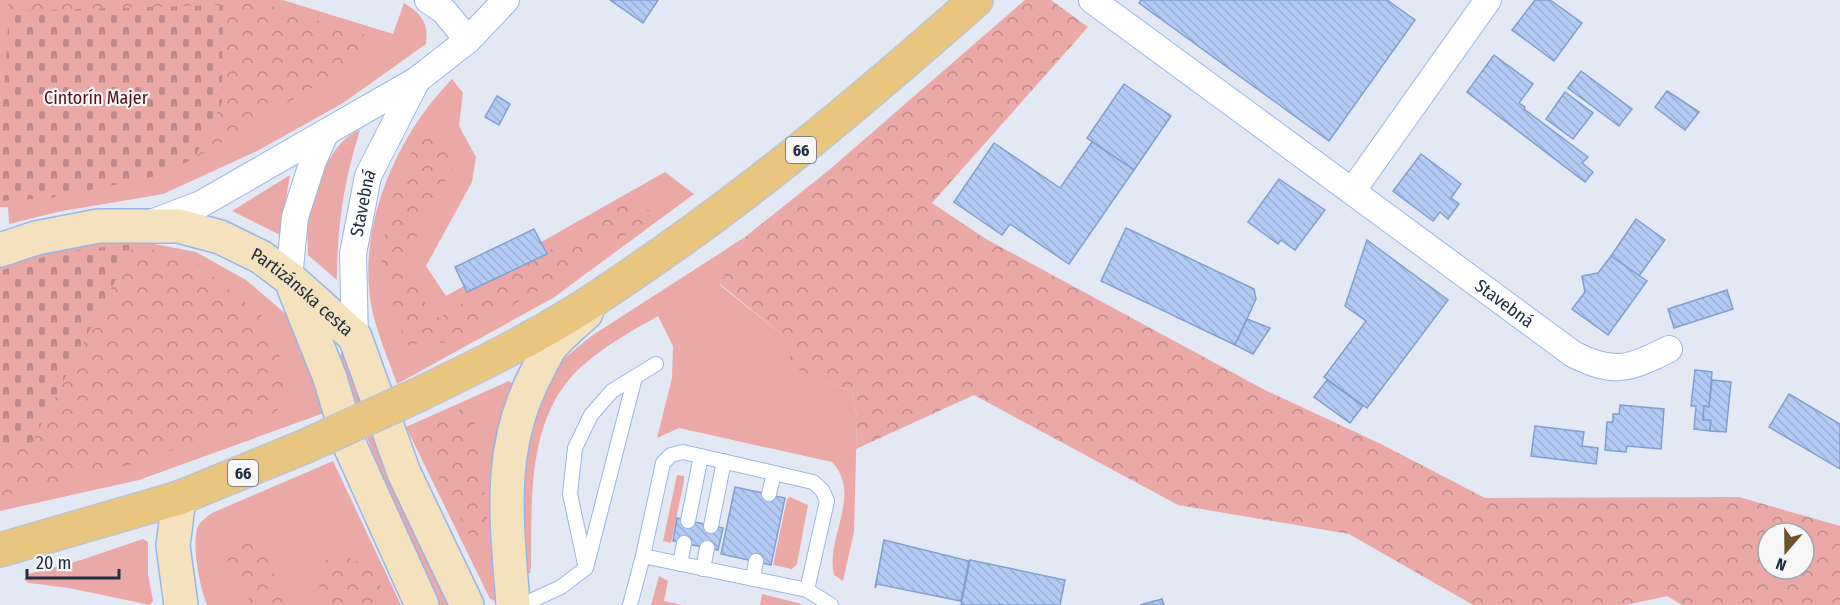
<svg xmlns="http://www.w3.org/2000/svg" width="1840" height="605" viewBox="0 0 1840 605" font-family="'Fira Sans Condensed',sans-serif">
  <style>
    .grass { fill: #eaa8a7 }
    .forest { fill: url(#forest-crowns); fill-rule: evenodd }
    .cemetery { fill: url(#cemetery-stones) }
    .building { fill: url(#building-back-hatch); stroke: #809ecf; stroke-width: 1.5 }
    .lines { fill: none; stroke-linecap: round; stroke-linejoin: round }
    .lane-casing { stroke: #98b6e9; stroke-width: 16 }
    .street-casing { stroke: #98b6e9; stroke-width: 28 }
    .secondary-casing { stroke: #98b6e9; stroke-width: 36 }
    .primary-casing { stroke: #c1c4ca; stroke-width: 36 }
    .lane { stroke: #fff; stroke-width: 14 }
    .street { stroke: #fff; stroke-width: 26 }
    .secondary { stroke: #f4e2bf; stroke-width: 33 }
    .primary { stroke: #e8c680; stroke-width: 33 }
    .primary-bridge-casing { stroke: #c1c4ca; stroke-width: 36; stroke-linecap: butt }
    .primary-bridge { stroke: #e8c680; stroke-width: 33 }
    .labels { text-anchor: middle; stroke-width: 4.5; stroke-linejoin: round; paint-order: stroke }
    .shield { fill: #f6f6f6; stroke: #626a77; stroke-width: 1.5 }
    .shield-label { font-size: 16px; font-weight: bold; fill: #222e41 }
    .park-label { font-size: 18px; fill: #590c16; stroke: #f6f6f6 }
    .street-label { font-size: 18px; fill: #222e41; stroke: #f6f6f6 }
  </style>
  <defs>
    <pattern id="forest-crowns" width="20" height="18" patternUnits="userSpaceOnUse" patternTransform="scale(1.5)"><rect width="20" height="18" fill="#eaa8a7"/><path d="M2 6a3 3 0 1 1 6 0M12 15a3 3 0 1 1 6 0" fill="none" stroke="#bd898a"/></pattern>
    <pattern id="cemetery-stones" width="16" height="16" patternUnits="userSpaceOnUse" patternTransform="scale(1.5)"><rect width="16" height="16" fill="#eaa8a7"/><path d="M2 7V4a2 2 0 0 1 4 0v3zM10 15v-3a2 2 0 0 1 4 0v3z" fill="#bd898a"/></pattern>
    <pattern id="building-back-hatch" width="6" height="6" patternUnits="userSpaceOnUse" patternTransform="scale(1.5)"><rect width="6" height="6" fill="#b3cbf4"/><path d="M-1 5l2 2M0 0l6 6M5-1l2 2" fill="none" stroke="#9aafd2"/></pattern>
  </defs>
  <rect width="100%" height="100%" fill="#e3e9f4"/>
  <g class="grass">
    <path d="M0 0H283L393 34 404 3C421 14 429 22 426 44L343 103 259 150 163 194 57 212 9 224 8 207H0Z"/>
    <path d="M452 79 463 93 459 126 476 157 472 182 426 266 446 296 665 172 694 194 553 298 397 384C389 361 379 338 373 314 354 232 395 137 452 79Z"/>
    <path d="M360 130C344 181 337 226 337 280L308 255C308 241 306 225 309 212 316 184 332 140 360 130Z"/>
    <polygon points="290,175 280,235 232,211"/>
    <path d="M745 237 720 285 787 339 820 381 852 391 857 418 854 532 843 581 834 575C825 536 863 496 832 462L679 428 657 438 672 378 673 346 658 316C632 331 604 346 581 367 526 417 532 500 531 567L530 573 524 574 519 509 528 424 555 366 590 337Z"/>
    <polygon points="134,240 196,252 246,280 286,314 305,352 324,413 139,480 0,511 0,267 63,247"/>
    <path d="M342 351C355 378 361 405 371 433 393 492 423 548 450 605H438C399 524 366 442 340 356Z"/>
    <polygon points="509,381 516,386 500,587 496,601 490,599 406,427"/>
    <path d="M333 461 401 605H207C200 588 191 544 198 526 201 521 208 516 212 513Z"/>
    <polygon points="677,475 684,476 684,481 671,543 663,541"/>
    <polygon points="790,497 808,505 797,564 792,569 773,565 787,499"/>
    <polygon points="143,539 148,542 148,574 153,601 150,605 69,588 29,583 24,580 28,574 81,560"/>
    <polygon points="659,576 668,581 664,601 682,605 651,605"/>
    <polygon points="762,594 798,603 803,605 760,605"/>
  </g>
  <g class="forest">
    <polygon points="8,0 274,0 273,7 378,39 367,55 194,159 222,102 223,5 9,11"/>
    <path d="M1025 0H1051L1088 27 932 203 986 239 1263 389 1381 444 1485 498 1739 497 1840 526V605H1682L1667 596 1626 605H1473L1349 534 1178 505 974 395 856 449 857 418 852 391 820 381 792 366 787 339 720 284 745 237 829 170ZM1768 533H1804V569H1768Z"/>
    <polygon points="445,131 453,170 432,201 406,261 421,298 439,318 636,197 654,216 551,283 449,342 406,345 381,267 388,209 415,144"/>
    <polygon points="134,244 197,264 265,318 287,375 277,412 136,463 0,497 0,442 30,446"/>
    <polygon points="462,408 473,411 489,532 483,546 475,546 422,446 418,435"/>
    <polygon points="241,532 262,542 283,600 280,605 252,605 222,549"/>
    <polygon points="342,555 368,566 393,605 321,605 316,599 326,560"/>
  </g>
  <g class="cemetery">
    <polygon points="223,5 222,102 194,159 152,177 50,198 0,201 0,155 9,11"/>
    <polygon points="134,244 30,446 0,442 0,271 60,252"/>
  </g>
  <g class="building">
    <polygon points="610,0 658,0 643,23"/>
    <polygon points="1141,0 1387,0 1415,20 1329,141 1139,3"/>
    <polygon points="1535,0 1550,0 1582,23 1554,61 1512,30"/>
    <polygon points="1494,55 1533,84 1519,103 1525,107 1524,109 1588,157 1582,163 1593,172 1585,182 1467,92"/>
    <polygon points="1581,71 1632,109 1619,126 1568,88"/>
    <polygon points="1124,84 1171,116 1134,170 1087,138"/>
    <polygon points="1667,91 1699,112 1685,130 1655,107"/>
    <polygon points="1565,92 1593,113 1573,139 1546,119"/>
    <polygon points="497,96 510,104 499,125 485,117"/>
    <polygon points="1092,142 1134,170 1069,264 1010,224 1002,235 954,202 994,143 1060,188"/>
    <polygon points="1421,154 1461,184 1451,198 1459,204 1448,219 1440,212 1433,221 1393,191"/>
    <polygon points="1279,179 1325,210 1295,250 1281,240 1278,244 1248,222"/>
    <polygon points="1636,219 1665,240 1639,276 1611,256"/>
    <polygon points="1126,228 1254,289 1256,299 1235,345 1101,281"/>
    <polygon points="534,229 547,254 467,292 455,267"/>
    <polygon points="1367,240 1448,300 1367,408 1324,377 1366,321 1345,306"/>
    <polygon points="1611,256 1647,281 1608,335 1572,309 1585,292 1582,276 1598,273"/>
    <polygon points="1727,290 1733,309 1674,328 1668,309"/>
    <polygon points="1247,319 1270,328 1253,354 1235,345"/>
    <polygon points="1695,370 1712,372 1709,407 1704,406 1703,420 1711,420 1710,431 1694,429 1696,406 1691,406"/>
    <polygon points="1327,380 1363,406 1350,423 1314,397"/>
    <polygon points="1712,380 1731,382 1726,432 1710,431 1711,420 1703,420 1704,406 1709,407"/>
    <polygon points="1789,394 1840,424 1840,469 1769,427"/>
    <polygon points="1620,405 1664,409 1661,449 1627,446 1626,452 1605,450 1607,422 1613,422 1613,414 1619,414"/>
    <polygon points="1535,426 1584,432 1582,446 1598,448 1596,464 1531,456"/>
    <polygon points="735,487 785,498 771,565 721,554"/>
    <polygon points="677,518 723,528 718,550 673,541"/>
    <polygon points="884,540 969,561 961,601 877,584 875,588"/>
    <polygon points="970,560 1065,580 1060,605 961,605"/>
    <polygon points="1162,599 1164,605 1140,605"/>
  </g>
  <g class="lines">
    <defs>
      <g id="lane">
        <polyline points="769,494 774,473"/>
        <polyline points="688,521 701,456"/>
        <polyline points="711,526 724,461"/>
        <polyline points="643,556 663,463 671,455 683,452 813,482 822,490 827,501 807,590"/>
        <polyline points="585,564 570,494 575,448 591,415 612,391 656,364"/>
        <polyline points="680,564 684,543"/>
        <polyline points="703,569 707,548"/>
        <polyline points="753,579 756,561"/>
        <polyline points="522,605 561,587 586,568 635,377"/>
        <polyline points="630,605 643,556 807,590 831,605"/>
      </g>
      <g id="street">
        <polyline points="428,0 444,11 468,40"/>
        <path id="s1" d="M1092 0 1573 354C1614 375 1629 369 1669 349"/>
        <polyline points="1353,190 1488,0"/>
        <polyline points="151,223 201,204 417,80 468,40 506,0"/>
        <polyline points="289,278 295,217 313,161 325,134"/>
        <path id="s2" d="M355 337 353 254 368 176 417 80"/>
      </g>
      <g id="secondary">
        <path id="s3" d="M0 250 36 238 98 226H179L220 237 261 257 289 278 355 337 404 473 467 605"/>
        <polyline points="294,288 330,378 351,448 422,605"/>
        <polyline points="179,498 173,546 181,605"/>
        <path d="M513 605C507 522 496 449 537 372 542 363 546 352 553 344 563 333 575 323 586 313"/>
      </g>
      <g id="primary">
        <path d="M420 394C458 375 497 357 534 336 579 312 622 281 664 252 774 175 875 89 976 0"/>
        <polyline points="0,550 179,498 306,446"/>
      </g>
    </defs>
    <use href="#lane" class="lane-casing"/>
    <use href="#street" class="street-casing"/>
    <use href="#secondary" class="secondary-casing"/>
    <use href="#primary" class="primary-casing"/>
    <use href="#lane" class="lane"/>
    <use href="#street" class="street"/>
    <use href="#secondary" class="secondary"/>
    <use href="#primary" class="primary"/>
    <defs>
      <polyline id="primary-bridge" points="306,446 420,394"/>
    </defs>
    <use href="#primary-bridge" class="primary-bridge-casing"/>
    <use href="#primary-bridge" class="primary-bridge"/>
  </g>
  <g class="labels">
    <g class="shield">
      <rect x="786" y="137" width="30" height="26" rx="4.5"/>
      <rect x="228" y="460" width="30" height="26" rx="4.5"/>
    </g>
    <g class="shield-label">
      <text x="801" y="156">66</text>
      <text x="243" y="479">66</text>
    </g>
    <g class="park-label">
      <text x="96" y="104">Cintorín Majer</text>
    </g>
    <g class="street-label">
      <text dy="6" stroke="none"><textPath href="#s2" startOffset="135">Stavebná</textPath></text>
      <text dy="6" stroke="none"><textPath href="#s3" startOffset="324">Partizánska cesta</textPath></text>
      <text dy="6" stroke="none"><textPath href="#s1" startOffset="512">Stavebná</textPath></text>
    </g>
  </g>
  <g transform="translate(1786 551) rotate(200)"><circle r="28" fill="#f6f6f6" stroke="#a1a6ae" stroke-width="1.5"/>
  <path d="M0-4.5L10 22L0 15L-10 22Z" fill="#6d5325"/>
  <text y="-9" font-size="16" font-weight="bold" text-anchor="middle" fill="#222e41">N</text>
  </g>
  <path d="M27 569v9h92v-9" fill="none" stroke="#222e41" stroke-width="3"/>
  <text x="36" y="569" font-size="18" fill="#222e41" stroke="#f6f6f6" stroke-width="4.5" paint-order="stroke">20 m</text>
</svg>
